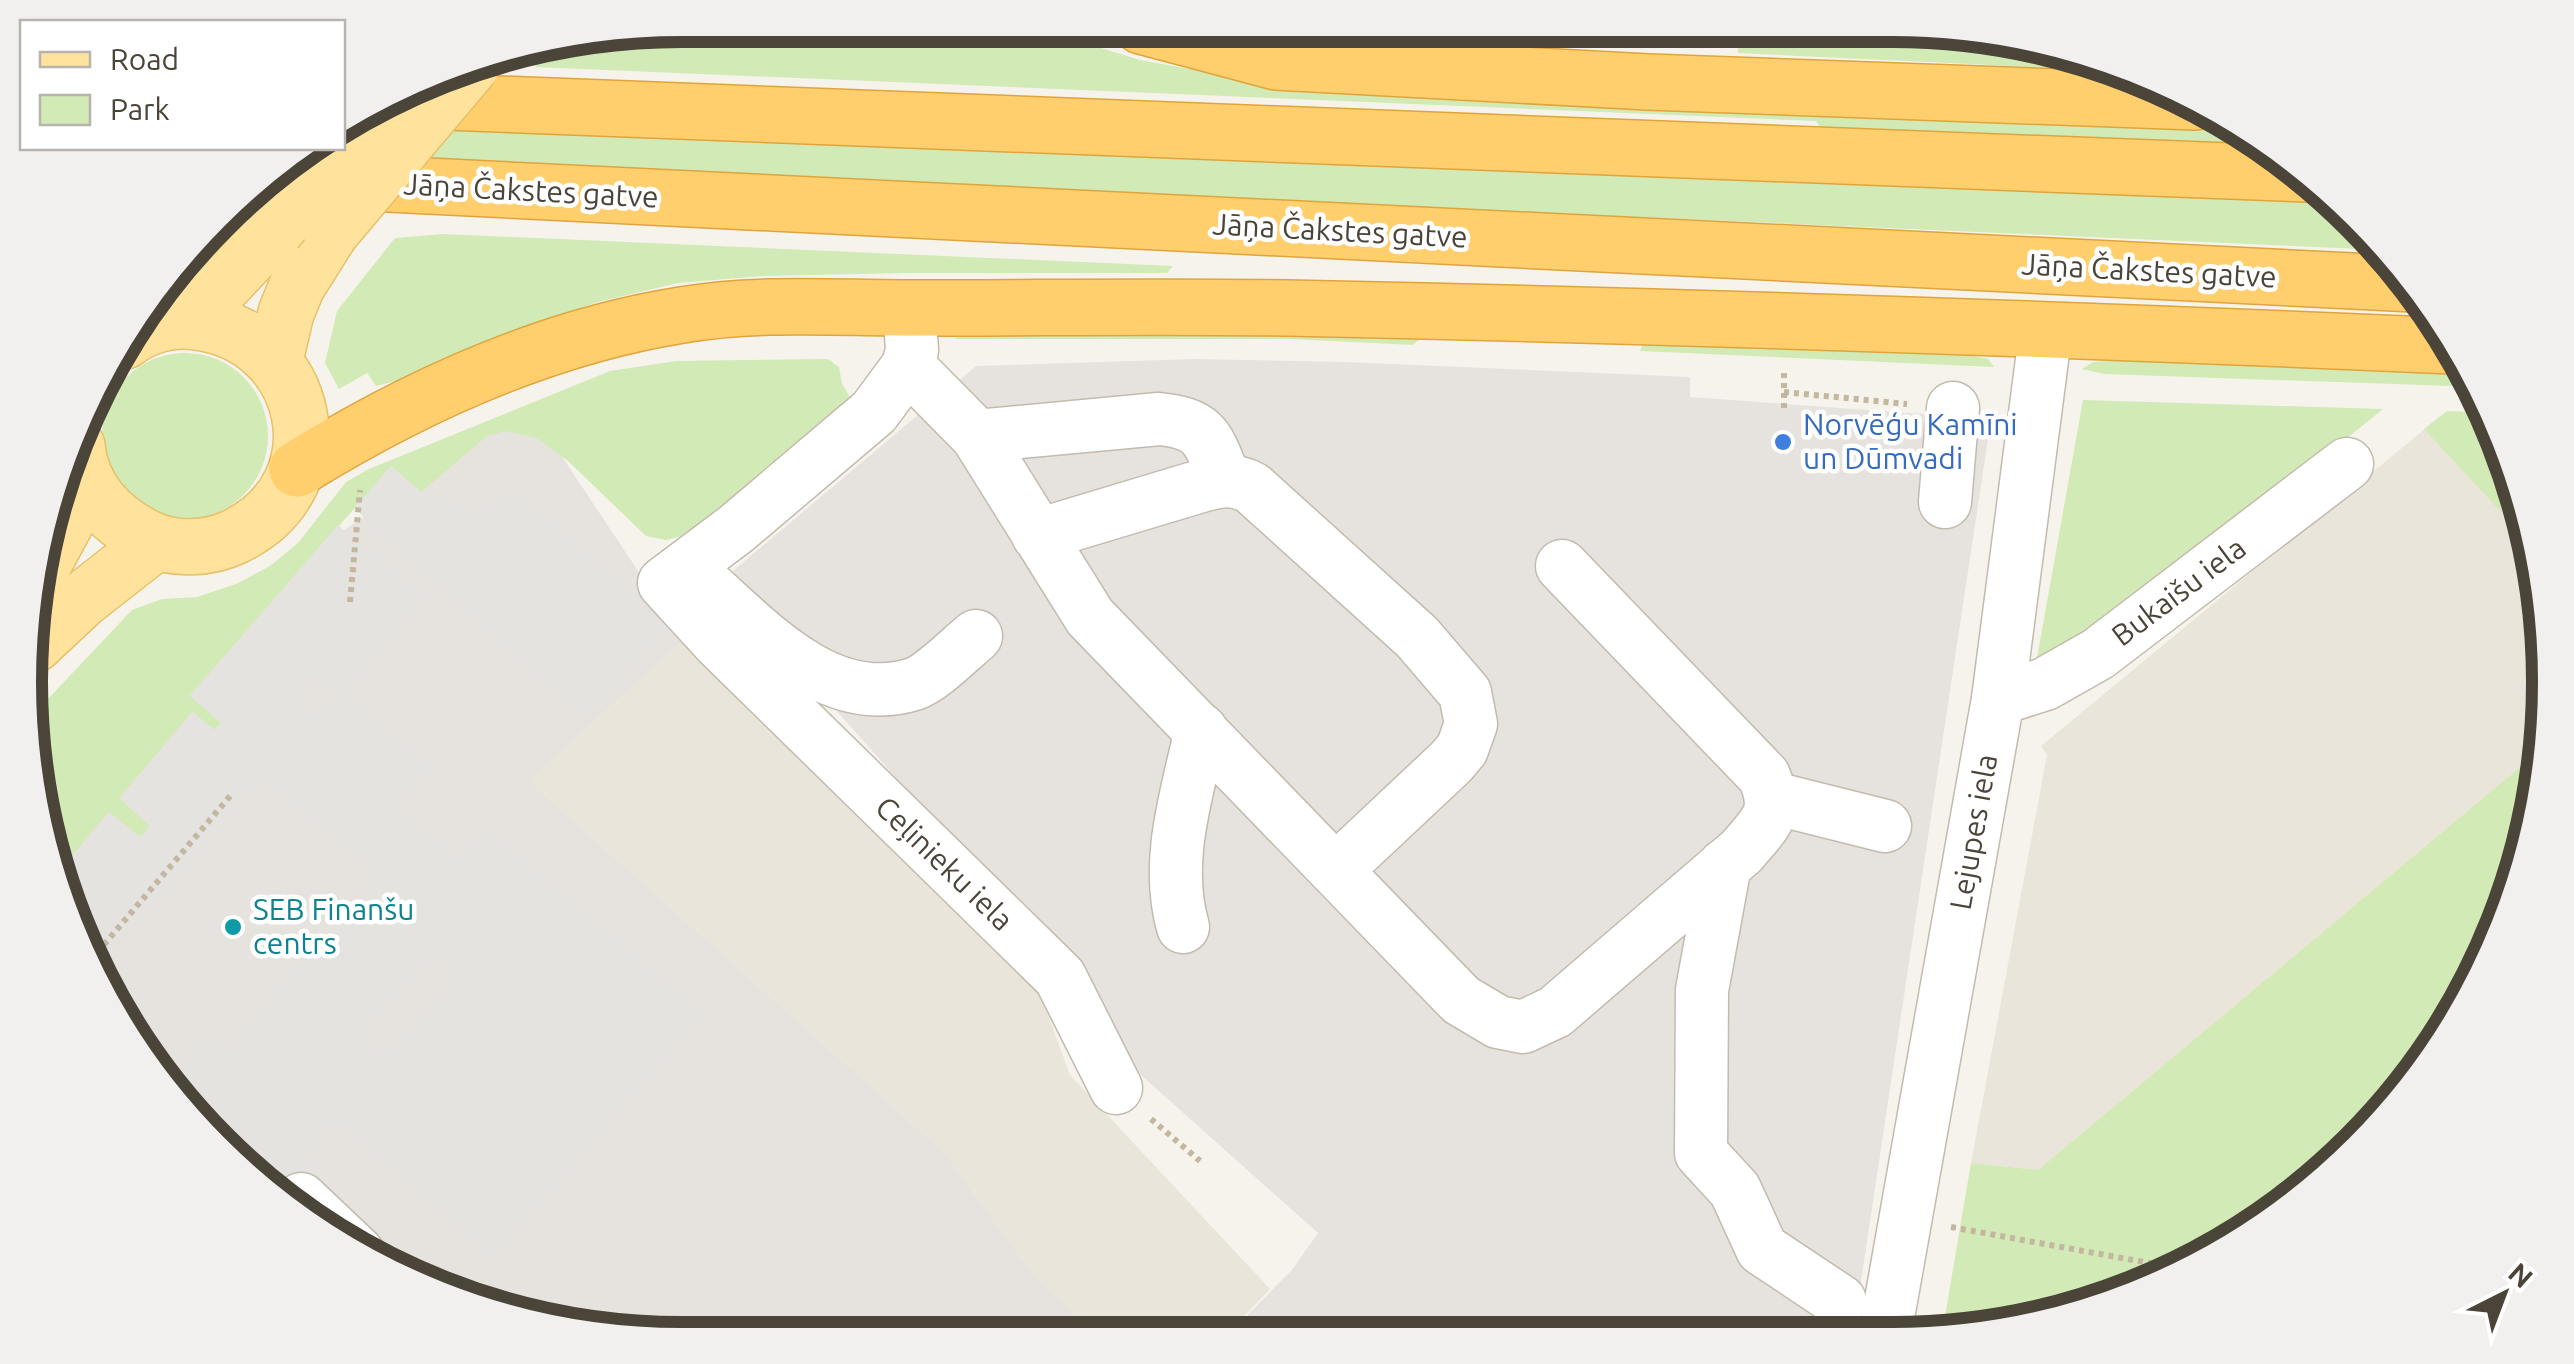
<svg xmlns="http://www.w3.org/2000/svg" width="2574" height="1364" viewBox="0 0 2574 1364" font-family="Ubuntu,sans-serif">
  <style>
    .residential { fill: #eae5da }
    .industrial { fill: #e6e2dd }
    .green { fill: #d2eab5 }
    .parking { fill: #e5e3e0; fill-rule: evenodd }
    .lines { fill: none; stroke-linecap: round; stroke-linejoin: round }
    .minor-casing { stroke: #c2bbae; stroke-width: 55 }
    .major-casing { stroke: #e6c16a; stroke-width: 58 }
    .highway-casing { stroke: #e0a43c; stroke-width: 58 }
    .path { stroke: #c4b79f; stroke-width: 6; stroke-dasharray: 5 5; stroke-linecap: butt }
    .minor { stroke: #fff; stroke-width: 52 }
    .major { stroke: #ffe39c; stroke-width: 55 }
    .highway { stroke: #ffcf6e; stroke-width: 55 }
    .major-bridge-casing { stroke: #e6c16a; stroke-width: 58; stroke-linecap: butt }
    .major-bridge { stroke: #ffe39c; stroke-width: 55 }
    .shop-dot { fill: #3f7fe0; stroke: #fff; stroke-width: 4 }
    .culture-dot { fill: #0f9aa8; stroke: #fff; stroke-width: 4 }
    .labels { text-anchor: middle; stroke-width: 9; stroke-linejoin: round; paint-order: stroke }
    .street-label { font-size: 30px; fill: #4b4439; stroke: #fff }
    .shop-label { font-size: 30px; fill: #366cbe; stroke: #fff; text-anchor: start }
    .culture-label { font-size: 30px; fill: #0d838f; stroke: #fff; text-anchor: start }
    .rim { fill: none; stroke: #4b4439; stroke-width: 12 }
  </style>
  <rect width="100%" height="100%" fill="#f6f3ec"/>
  <g class="residential">
    <polygon points="2426,428 2532,544 2548,638 2544,747 2038,1170 1971,1163 2047,755 2041,746"/>
    <polygon points="684,640 1040,993 1070,1075 1270,1289 1225,1336 1098,1336 1033,1274 943,1151 529,781"/>
  </g>
  <g class="industrial">
    <polygon points="1194,359 1345,362 1690,377 1690,397 1991,419 1853,1334 1227,1336 1292,1270 1318,1233 1142,1076 1062,964 721,581 976,366"/>
    <polygon points="533,413 684,640 529,781 943,1151 1033,1274 1098,1336 640,1338 511,1316 354,1251 188,1116 75,934 30,741 137,639 246,598 487,431"/>
  </g>
  <g class="green">
    <polygon points="682,25 1026,25 1140,60 1229,76 2236,124 2271,149 1820,127 1816,121 535,67 548,47"/>
    <polygon points="1738,39 2080,55 2119,71 1738,53"/>
    <polygon points="355,122 2338,202 2384,250 1662,218 1328,210 281,162 307,148 342,148"/>
    <polygon points="443,234 1173,266 1167,273 906,273 763,276 678,283 598,302 518,329 396,381 376,386 367,373 339,389 325,363 337,311 395,238"/>
    <polygon points="964,331 1427,332 1413,345 1290,339 955,339"/>
    <polygon points="1645,338 1947,351 1988,359 1994,367 1640,351"/>
    <circle cx="185" cy="436" r="83"/>
    <polygon points="828,359 839,367 842,384 851,399 686,535 666,540 646,536 568,461 537,438 505,431 487,436 421,492 391,467 190,695 221,722 215,730 192,712 120,798 151,825 140,837 109,812 60,870 27,721 132,610 162,599 197,597 236,584 270,566 298,543 346,482 369,469 610,371 676,361"/>
    <polygon points="2121,360 2470,374 2479,387 2104,374 2082,369 2093,362"/>
    <polygon points="2083,400 2383,409 2097,641 2037,658"/>
    <polygon points="2447,411 2489,413 2526,511 2532,545 2424,429"/>
    <polygon points="2544,747 2543,767 2514,893 2461,1010 2386,1116 2257,1228 2104,1304 1977,1333 1942,1334 1971,1163 2038,1170"/>
  </g>
  <g class="parking">
    <polygon points="391,466 421,492 482,515 511,491 666,625 586,717 354,508"/>
    <path d="M338 525 423 598 342 694 428 768 395 808 460 863 487 832 700 1014 492 1256 336 1116 303 1156 319 1176 297 1204 188 1116 169 1084 208 1037 229 1052 379 873 260 775 97 970 75 934 60 870 109 812 140 837 150 826 119 798 193 712 214 730 221 723 190 696ZM318 674 341 693 317 721 294 700ZM433 950 461 976 383 1062 355 1038Z"/>
  </g>
  <g class="lines">
    <defs>
      <g id="minor">
        <polyline points="1335,64 1336,26"/>
        <polyline points="1436,69 1436,26"/>
        <polyline points="911,335 912,350 908,366 874,412 736,529 664,583 718,642 1060,977 1116,1088"/>
        <path d="M908 366 977 436 1090 617 1461 1000 1498 1022 1523 1027 1555 1012 1742 851C1766 822 1780 814 1764 776L1562 566"/>
        <path d="M977 436 1159 419C1207 424 1208 439 1225 480"/>
        <polyline points="1945,502 1953,408"/>
        <path d="M1038 535 1201 486C1220 481 1233 478 1252 488L1417 637 1465 693 1471 724 1462 749 1451 762 1336 870"/>
        <path d="M711 589C765 638 833 710 914 684 932 678 960 649 976 636"/>
        <polyline points="1998,699 2045,684 2098,654 2347,464"/>
        <polyline points="1773,798 1885,826"/>
        <polyline points="1725,865 1702,990 1701,1153 1735,1190 1762,1249 1840,1301"/>
        <path d="M1183 927C1164 861 1187 794 1201 730"/>
        <polyline points="301,1199 358,1253"/>
        <polyline points="1885,1334 1998,699 2046,329"/>
      </g>
      <g id="major">
        <polyline points="189,321 276,230"/>
        <polyline points="275,360 286,313 297,286 331,232"/>
        <path d="M77 446C81 489 110 520 148 538 174 551 210 549 236 536 343 483 311 336 196 322 172 318 144 326 125 341"/>
        <polyline points="42,567 87,483"/>
        <polyline points="34,645 82,600 156,542"/>
      </g>
      <g id="highway">
        <polyline points="1141,26 1276,62 1648,82 2195,102"/>
        <polyline points="395,100 2306,174"/>
        <polyline points="265,178 2414,284"/>
        <path d="M297 469C415 396 544 337 682 315 758 302 836 308 913 308 1038 308 1162 306 1287 308 1676 316 2064 329 2453 346"/>
      </g>
    </defs>
    <use href="#minor" class="minor-casing"/>
    <use href="#major" class="major-casing"/>
    <use href="#highway" class="highway-casing"/>
    <g class="path">
      <polyline points="1686,26 2019,40"/>
      <polyline points="1784,392 1907,404"/>
      <polyline points="1784,408 1784,370"/>
      <polyline points="350,602 360,490"/>
      <polyline points="28,706 41,693"/>
      <polyline points="91,960 231,795"/>
      <polyline points="1151,1119 1200,1161"/>
      <polyline points="1951,1227 2177,1268"/>
    </g>
    <use href="#minor" class="minor"/>
    <use href="#major" class="major"/>
    <use href="#highway" class="highway"/>
    <defs>
      <g id="major-bridge">
        <polyline points="276,230 373,112"/>
        <polyline points="331,232 472,65"/>
      </g>
    </defs>
    <use href="#major-bridge" class="major-bridge-casing"/>
    <use href="#major-bridge" class="major-bridge"/>
  </g>
  <circle class="shop-dot" cx="1783" cy="442" r="10"/>
  <circle class="culture-dot" cx="233" cy="927" r="10"/>
  <g class="labels">
    <g class="street-label">
      <text transform="translate(531 191) rotate(3)" y="10">Jāņa Čakstes gatve</text>
      <text transform="translate(1340 231) rotate(3)" y="10">Jāņa Čakstes gatve</text>
      <text transform="translate(2149 271) rotate(3)" y="10">Jāņa Čakstes gatve</text>
      <text transform="translate(2179 592) rotate(-37)" y="10">Bukaišu iela</text>
      <text transform="translate(1974 832) rotate(-80)" y="10">Lejupes iela</text>
      <text transform="translate(944 864) rotate(44)" y="10">Ceļinieku iela</text>
    </g>
    <g class="shop-label">
      <text x="1803" y="435">Norvēģu Kamīni<tspan x="1803" dy="34">un Dūmvadi</tspan></text>
    </g>
    <g class="culture-label">
      <text x="253" y="920">SEB Finanšu<tspan x="253" dy="34">centrs</tspan></text>
    </g>
  </g>
  <path d="M0 0H2574V1364H0ZM682 42H1892A640 640 0 0 1 2532 682V682A640 640 0 0 1 1892 1322H682A640 640 0 0 1 42 682V682A640 640 0 0 1 682 42Z" fill="#f1f0ef" fill-rule="evenodd"/>
  <path class="rim" d="M682 42H1892A640 640 0 0 1 2532 682V682A640 640 0 0 1 1892 1322H682A640 640 0 0 1 42 682V682A640 640 0 0 1 682 42Z"/>
  <rect x="20" y="20" width="325" height="130" fill="#ffffff" stroke="#b7b4b0" stroke-width="2.5"/>
  <rect x="40" y="52" width="50" height="15" fill="#ffe39c" stroke="#b7b4b0" stroke-width="2.5"/>
  <text x="110" y="70" font-size="30" fill="#4b4439">Road</text>
  <rect x="40" y="95" width="50" height="30" fill="#d2eab5" stroke="#b7b4b0" stroke-width="2.5"/>
  <text x="110" y="120" font-size="30" fill="#4b4439">Park</text>
  <g transform="translate(2504 1294) rotate(42)" stroke="#ffffff" stroke-width="8" paint-order="stroke">
  <path d="M0-8L18 38L0 25L-18 38Z" fill="#4b4439"/>
  <text y="-15" font-size="28" font-weight="bold" text-anchor="middle" fill="#4b4439">N</text>
  </g>
</svg>
